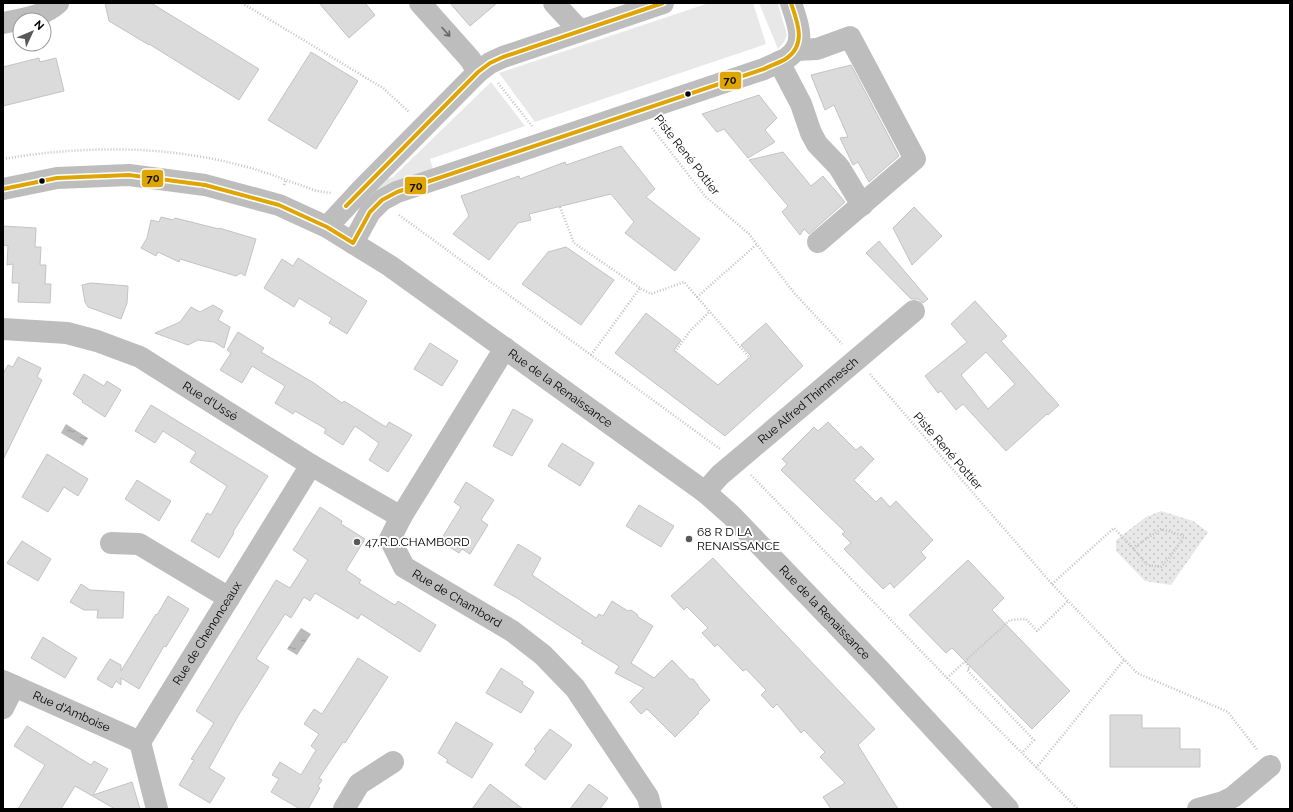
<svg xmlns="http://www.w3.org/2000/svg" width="1293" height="812" viewBox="0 0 1293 812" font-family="Raleway,sans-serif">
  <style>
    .grass { fill: #e8e8e8 }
    .garden { fill: url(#garden-dots) }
    .water { fill: url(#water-ripples) }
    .building { fill: #dbdbdb; stroke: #c3c3c3; fill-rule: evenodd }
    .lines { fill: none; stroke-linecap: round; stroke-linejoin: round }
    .path { stroke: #c2c2c2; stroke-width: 2.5; stroke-dasharray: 1 2; stroke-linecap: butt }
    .minor { stroke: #bdbdbd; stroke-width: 22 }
    .bus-1-casing { stroke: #fff; stroke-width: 7 }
    .bus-1 { stroke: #dfa504; stroke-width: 4 }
    .oneway { stroke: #686868 }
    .bus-dot { fill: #000; stroke: #fff; stroke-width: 1.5 }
    .poi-dot { fill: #595959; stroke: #fff; stroke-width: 1.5 }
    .labels { text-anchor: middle; stroke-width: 4; stroke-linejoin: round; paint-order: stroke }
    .street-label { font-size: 12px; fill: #000; stroke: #fff }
    .poi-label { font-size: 12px; fill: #000; stroke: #fff; text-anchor: start }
    .line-badge { stroke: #fff; stroke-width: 1.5 }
    .pale-badge-label { font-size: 11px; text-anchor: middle; font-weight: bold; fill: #111 }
  </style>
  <defs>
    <pattern id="garden-dots" width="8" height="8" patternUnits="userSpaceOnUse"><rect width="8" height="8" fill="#e8e8e8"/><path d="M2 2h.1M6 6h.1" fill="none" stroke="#c5c5c5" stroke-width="1.8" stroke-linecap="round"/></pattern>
    <pattern id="water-ripples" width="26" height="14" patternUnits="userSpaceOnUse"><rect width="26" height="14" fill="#bababa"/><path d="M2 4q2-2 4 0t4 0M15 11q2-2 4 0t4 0" fill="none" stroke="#9e9e9e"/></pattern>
  </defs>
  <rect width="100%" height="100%" fill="#fff"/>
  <g class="grass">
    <polygon points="709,3 753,3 766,44 535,122 499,73"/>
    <polygon points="759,3 777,3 778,4 787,35 784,42 778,49"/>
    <polygon points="491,82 525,126 430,159 433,169 377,193 372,190 382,181 393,177"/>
  </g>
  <polygon class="garden" points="1161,511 1193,521 1208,532 1171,585 1145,581 1116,551 1116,540 1146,517"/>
  <g class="water">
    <polygon points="66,424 88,438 83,446 61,433"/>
    <polygon points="301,628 311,634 297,655 287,649"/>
  </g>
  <g class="building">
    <polygon points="105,3 151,3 259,69 239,100 149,44 149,45 109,21"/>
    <polygon points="319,3 365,3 375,15 349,38"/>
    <polygon points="450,3 497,3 470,26"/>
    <polygon points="311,52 358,81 316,149 268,120"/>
    <polygon points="39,58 40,62 56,58 64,91 3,106 3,67"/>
    <polygon points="851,65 899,156 869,182 858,162 853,165 840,138 848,137 834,105 825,110 811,75"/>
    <polygon points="759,95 777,118 765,130 775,142 748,158 724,129 717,132 702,114"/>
    <polygon points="621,146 655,189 646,197 700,239 675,271 625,233 634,222 611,194 529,214 531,220 518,223 489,260 453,234 469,216 461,196 519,176 520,179 565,162 566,165"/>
    <polygon points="783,152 811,186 823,176 845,202 809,234 804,229 800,235 782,212 788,206 749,160"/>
    <polygon points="914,207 942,236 912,265 893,228"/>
    <polygon points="161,217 173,220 175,218 219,229 219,228 256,239 245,276 241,273 236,276 180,259 179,262 158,252 156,256 141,248 147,238 151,220 159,222"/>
    <polygon points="3,226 36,228 35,247 41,247 40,265 46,265 45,284 51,284 50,303 18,302 19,283 12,283 13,264 7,265 8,246 3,245"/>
    <polygon points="879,241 928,299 923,303 918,299 911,299 866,253"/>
    <polygon points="566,247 614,280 581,325 522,284 548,252"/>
    <polygon points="298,258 367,301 347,334 329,323 332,318 299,298 294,307 264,288 282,259 293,266"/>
    <polygon points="91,283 128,286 127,303 121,319 88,307 85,302 82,285"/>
    <path d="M975 301 1007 336 1001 341 1059 405 1048 415 1047 414 1006 451 963 404 956 410 941 391 938 393 925 376 967 342 951 324ZM986 352 1015 384 988 409 961 375Z"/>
    <polygon points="213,305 223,311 218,320 230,327 224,348 214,342 198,340 188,345 155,333 180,322 191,307 200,312"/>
    <polygon points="646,313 681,340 674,350 718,385 751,356 741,345 766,323 803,366 725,436 615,353"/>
    <polygon points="238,332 264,348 261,352 314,383 342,403 344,401 386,427 389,422 412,435 388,472 369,460 379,443 355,426 343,445 324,433 326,429 295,411 293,414 275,403 285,386 252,366 242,383 220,370 231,353 227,350"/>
    <polygon points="430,343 458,361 442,386 414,369"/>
    <polygon points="18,357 41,368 37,377 42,380 3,460 3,374 8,365 13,367"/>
    <polygon points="84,374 104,386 107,381 121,390 105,417 82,402 83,401 73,394"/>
    <polygon points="151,405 268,476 233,532 234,533 219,558 191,541 207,513 211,515 227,486 190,462 196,452 163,431 155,443 135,431"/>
    <polygon points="513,409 533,420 512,456 493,446"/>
    <polygon points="828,422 856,450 861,446 874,459 854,480 876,502 881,497 890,507 896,501 933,540 921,552 926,558 894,588 890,583 883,589 844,549 851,543 842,534 845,532 781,470 787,464 782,459 814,427 818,431"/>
    <polygon points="562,443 594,463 580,486 548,466"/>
    <polygon points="47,454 88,479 78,496 64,487 48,512 22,497"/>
    <polygon points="137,480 171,501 159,521 125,499"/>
    <polygon points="466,482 494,500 481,520 488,525 470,554 462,549 459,553 440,541 461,507 454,502"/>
    <polygon points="639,505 674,526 661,547 626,526"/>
    <polygon points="320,507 342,521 341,524 365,539 346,570 361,580 359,583 395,605 398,601 436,625 420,652 361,614 358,619 315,593 310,601 304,597 291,618 285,614 256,659 269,667 238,716 209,768 225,778 210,803 179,785 194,760 191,759 214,723 196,711 276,580 290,588 308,560 293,550"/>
    <polygon points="22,541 51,559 38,581 7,563"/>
    <polygon points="518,544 541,558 532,575 596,618 599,614 603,616 612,601 628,611 631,610 637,614 638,617 653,626 631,663 654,678 672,660 690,679 693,679 698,685 698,686 710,700 698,712 699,713 675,737 647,709 641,714 630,702 644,688 615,673 619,666 581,643 583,641 517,598 494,585"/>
    <polygon points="713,558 875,729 858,745 898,809 831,809 823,797 845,783 820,757 825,752 804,730 801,733 777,704 773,708 761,695 766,690 746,669 743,671 717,644 715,647 702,633 708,628 687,607 684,610 671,596"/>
    <polygon points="968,560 1004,598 992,610 1070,691 1032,729 952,648 946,653 909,615"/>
    <polygon points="81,584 90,590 124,592 123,618 97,618 98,610 84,610 70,602"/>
    <polygon points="168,596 189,609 166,647 164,646 139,689 121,678 121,685 116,681 112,688 97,679 110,659 121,665 121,671 156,614 157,615"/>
    <polygon points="43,637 77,658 65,678 31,658"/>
    <polygon points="358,658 388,677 345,743 343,742 319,778 322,780 318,786 320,788 308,809 300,809 271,792 279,779 272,775 280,762 301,775 316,750 311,746 319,734 304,724 314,709 322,714"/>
    <polygon points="501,668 523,682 522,684 534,692 521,713 486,693"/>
    <polygon points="1110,715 1142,715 1142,728 1180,728 1180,749 1200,749 1200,767 1110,767"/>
    <polygon points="456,722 493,744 472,778 446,762 448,760 438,753"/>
    <polygon points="27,726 91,765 94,761 108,769 93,795 132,782 140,809 115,809 75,786 61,809 18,809 45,765 14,746"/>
    <polygon points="550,729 572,745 545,780 525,765 536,751 534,749"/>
    <polygon points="490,784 523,809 472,809"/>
    <polygon points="589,784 608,798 600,809 570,809"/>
  </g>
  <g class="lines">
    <g class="path">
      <polyline points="242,3 383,88 409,112"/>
      <polyline points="498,83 532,126"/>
      <polyline points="652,128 705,196 749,234 794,293 842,344"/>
      <path d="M3 159C97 143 196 145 286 180"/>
      <polyline points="284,185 286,180 317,191 331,193"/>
      <polyline points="560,207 574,243 640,288"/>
      <polyline points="399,215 720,449"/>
      <polyline points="697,297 757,244"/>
      <polyline points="675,352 690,331 710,311"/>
      <polyline points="591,355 640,288 651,294 684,282 749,357"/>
      <polyline points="870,374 1052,584 1137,673 1228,712 1258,751"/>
      <polyline points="751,475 947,678 1078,809"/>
      <polyline points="1052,584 1114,528 1133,548 1161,529 1184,536 1171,556 1161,567 1147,565 1133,548"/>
      <polyline points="965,662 970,668 967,670 1034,740 1022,753"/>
      <polyline points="947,678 1010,620 1026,619 1037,631 1068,601"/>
      <polyline points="1036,768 1124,660"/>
    </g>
    <g class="minor">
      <polyline points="420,3 470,59 478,72"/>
      <polyline points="554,3 580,31"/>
      <path d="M3 23C22 19 43 17 58 3"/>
      <polyline points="796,50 817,49 850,37 915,159 818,242"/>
      <polyline points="779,62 801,104 811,133 817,144 839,167 862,205"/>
      <path id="s1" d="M3 189 57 178 129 175 205 185 279 205 327 227 390 266 705 492 731 515 877 667 1008 809"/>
      <polyline points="327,227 363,188 478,72 490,63 503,57 663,3"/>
      <path d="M353 243 370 212 382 200 397 192 764 69C772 65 780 62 787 58 808 44 797 22 791 3"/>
      <path id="s2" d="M3 329 67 333 97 341 140 357 311 465 401 517"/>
      <path id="s3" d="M505 348 401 517 390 539 404 567 512 631 543 655 575 688 648 797 651 809"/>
      <path id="s4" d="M705 492 720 475 914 311"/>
      <polyline points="111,543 139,544 229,598"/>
      <path id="s5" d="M3 681 140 742"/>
      <polyline points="3,708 14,686"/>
      <path id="s6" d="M157 809 140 742 311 465"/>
      <polyline points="344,809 359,784 393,762"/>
      <polyline points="1198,809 1223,802 1233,797 1270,766"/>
    </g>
    <defs>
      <g id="bus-1">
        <path d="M3 189 57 178 129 175 205 185 279 205 327 227 353 243 370 212 382 200 397 192 764 69C771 65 780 63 787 58 807 44 797 21 791 3"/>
        <polyline points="346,206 478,72 490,63 503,57 663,3"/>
      </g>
    </defs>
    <use href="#bus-1" class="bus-1-casing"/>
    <use href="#bus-1" class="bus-1"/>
  </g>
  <defs><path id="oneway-shaft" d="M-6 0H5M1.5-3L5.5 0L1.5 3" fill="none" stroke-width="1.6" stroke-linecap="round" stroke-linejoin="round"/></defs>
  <use class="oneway" href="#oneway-shaft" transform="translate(446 32) rotate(48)"/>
  <g class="bus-dot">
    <circle cx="688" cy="94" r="3.5"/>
    <circle cx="42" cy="181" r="3.5"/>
  </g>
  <g class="poi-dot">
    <circle cx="689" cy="539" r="4"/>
    <circle cx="357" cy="542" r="4"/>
  </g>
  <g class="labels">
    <g class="street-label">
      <text transform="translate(687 155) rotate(52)" y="4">Piste René Pottier</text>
      <text dy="4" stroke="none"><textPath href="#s1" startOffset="617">Rue de la Renaissance</textPath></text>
      <text dy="4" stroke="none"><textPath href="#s2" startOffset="224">Rue d'Ussé</textPath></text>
      <text dy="4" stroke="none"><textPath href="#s4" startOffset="138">Rue Alfred Thimmesch</textPath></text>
      <text transform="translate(948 451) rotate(49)" y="4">Piste René Pottier</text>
      <text dy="4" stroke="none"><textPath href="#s3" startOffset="316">Rue de Chambord</textPath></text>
      <text dy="4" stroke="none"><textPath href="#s1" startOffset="965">Rue de la Renaissance</textPath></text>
      <text dy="4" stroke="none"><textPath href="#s6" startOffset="197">Rue de Chenonceaux</textPath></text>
      <text dy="4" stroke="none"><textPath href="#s5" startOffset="75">Rue d'Amboise</textPath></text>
    </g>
    <g class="poi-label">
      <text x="697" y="536">68 R D LA<tspan x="697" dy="14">RENAISSANCE</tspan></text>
      <text x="365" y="546">47,R.D.CHAMBORD</text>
    </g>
  </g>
  <g class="line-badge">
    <rect x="719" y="71" width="23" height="19" rx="4" fill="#dfa504"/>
    <rect x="141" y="169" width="23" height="19" rx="4" fill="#dfa504"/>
    <rect x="404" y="176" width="23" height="19" rx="4" fill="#dfa504"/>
  </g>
  <g class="pale-badge-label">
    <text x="730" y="84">70</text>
    <text x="153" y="182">70</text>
    <text x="416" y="190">70</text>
  </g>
  <rect width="1293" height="812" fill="none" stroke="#000000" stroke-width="8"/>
  <g transform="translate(32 32) rotate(46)"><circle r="19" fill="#ffffff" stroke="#999999"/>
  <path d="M0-3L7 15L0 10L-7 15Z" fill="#595959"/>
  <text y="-6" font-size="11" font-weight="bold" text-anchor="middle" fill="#000000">N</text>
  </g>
</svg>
